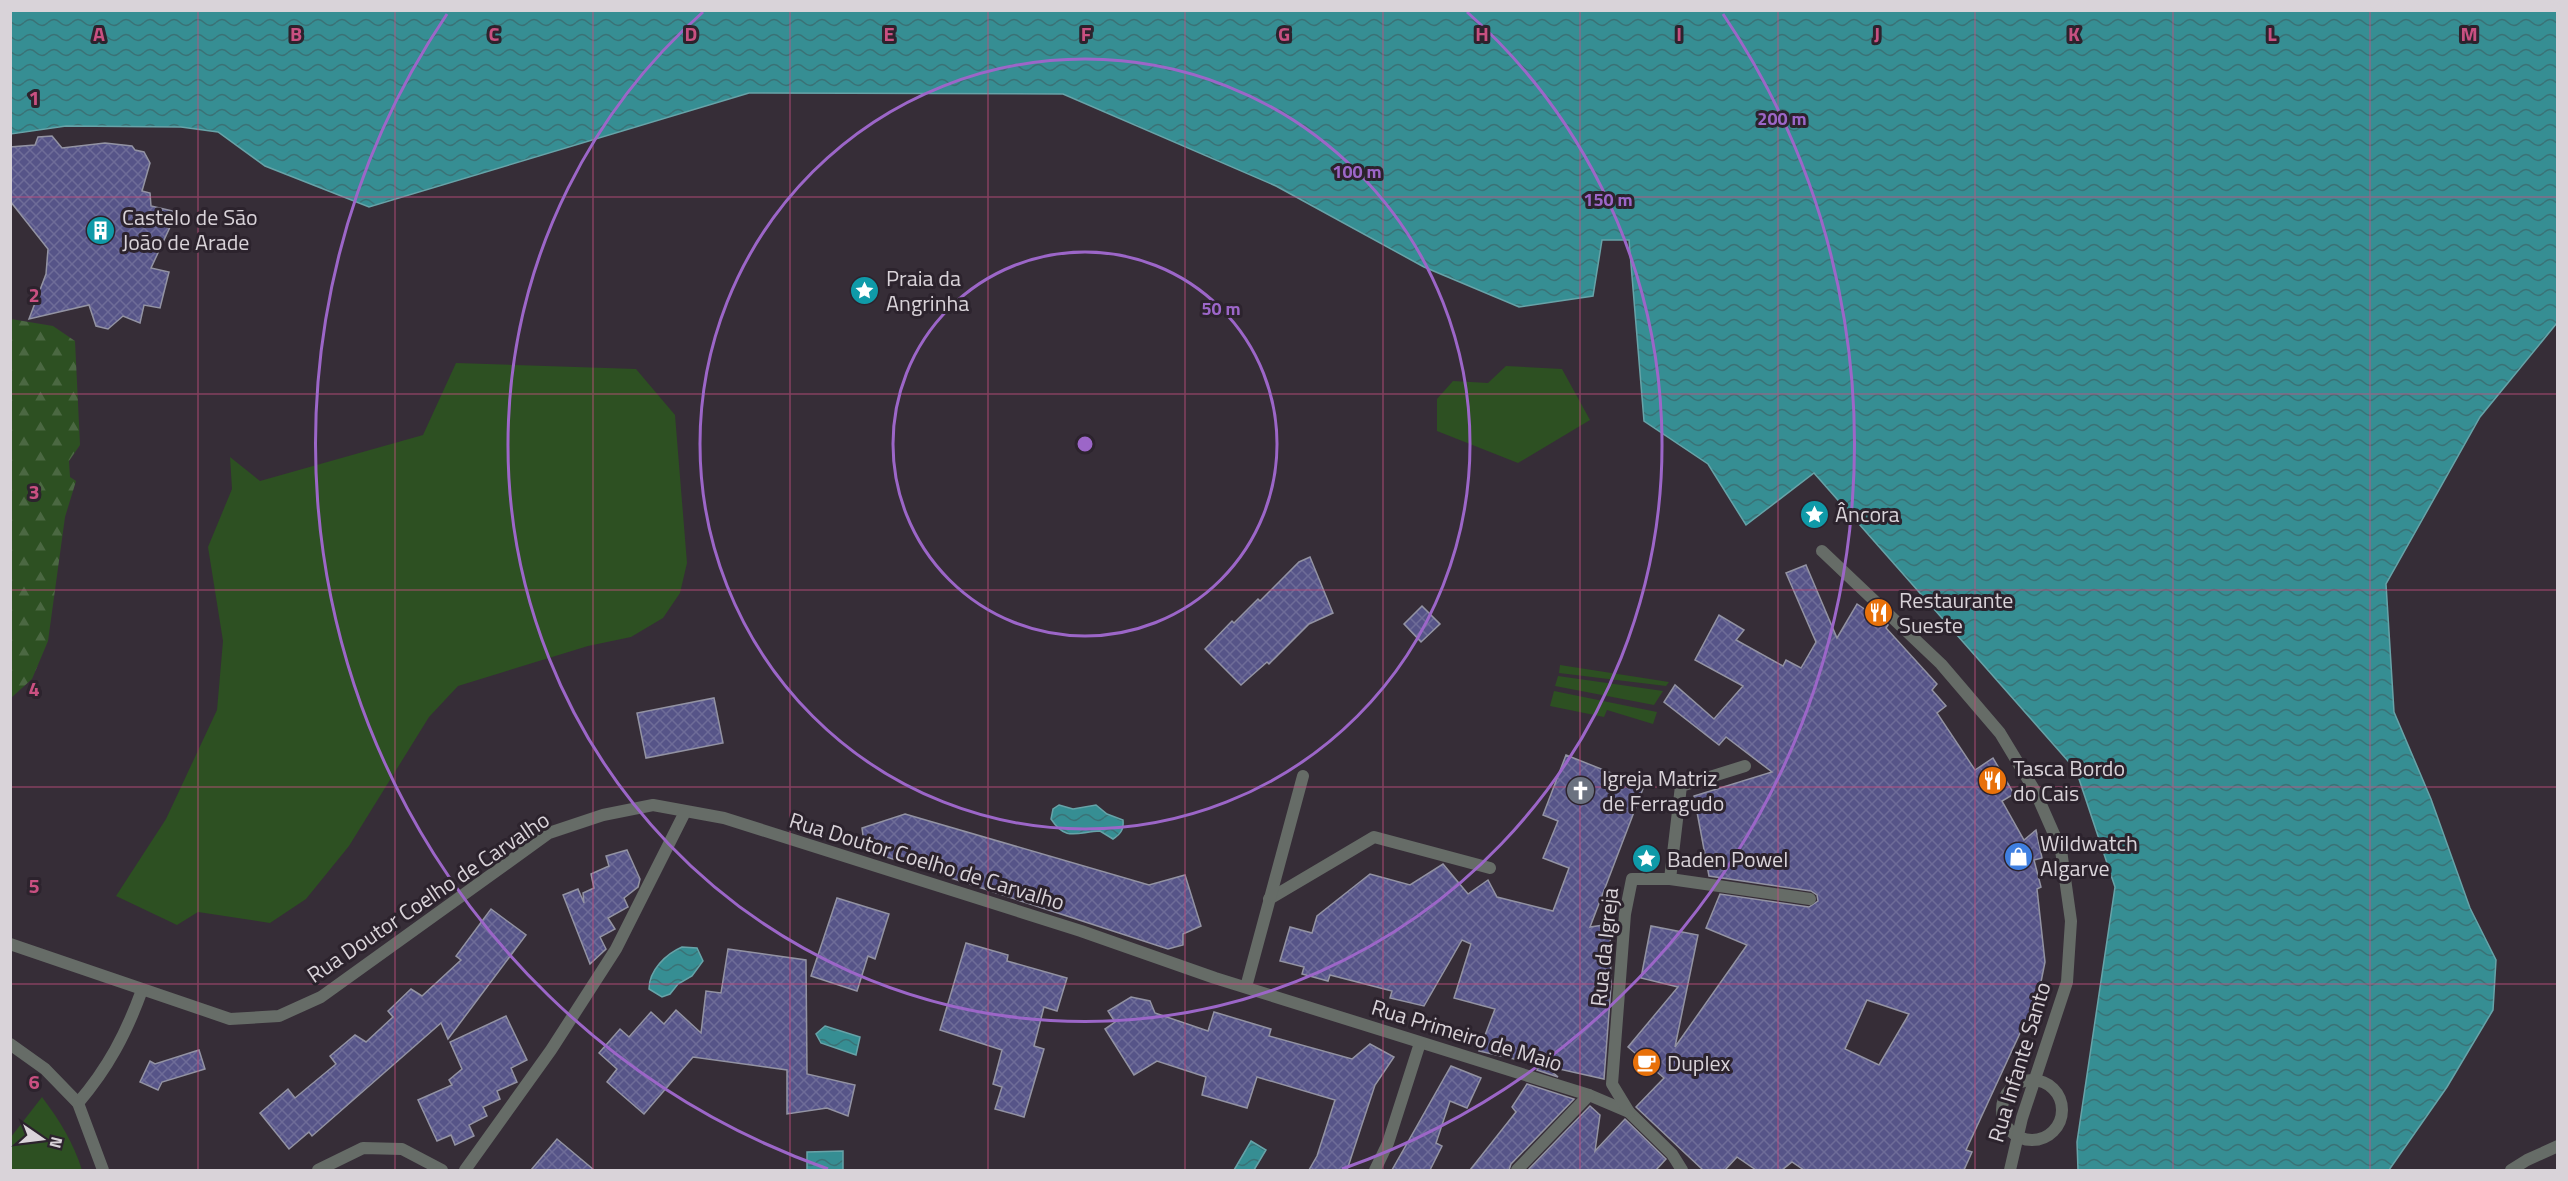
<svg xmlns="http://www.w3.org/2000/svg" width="2568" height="1181" viewBox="0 0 2568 1181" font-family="'Titillium Web',sans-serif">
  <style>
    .green { fill: #2d5022 }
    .forest { fill: url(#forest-firs) }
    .water { fill: url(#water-waves); stroke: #67a3a8; stroke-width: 1.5 }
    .building { fill: url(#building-cross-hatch); stroke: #9393a3; stroke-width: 1.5; fill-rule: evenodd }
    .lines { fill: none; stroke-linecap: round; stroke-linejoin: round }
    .pedestrian { stroke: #666c67; stroke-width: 12 }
    .minor { stroke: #666c67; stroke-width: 12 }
    .tertiary { stroke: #666c67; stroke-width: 12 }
    .grid { fill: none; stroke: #c95081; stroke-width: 1.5; stroke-opacity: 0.55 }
    .ring { fill: none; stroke: #9c66c8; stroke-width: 3 }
    .labels { text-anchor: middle; stroke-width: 6; stroke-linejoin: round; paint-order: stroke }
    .poi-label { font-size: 22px; fill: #d9d3d9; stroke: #2c232d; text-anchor: start }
    .street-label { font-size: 22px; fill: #d9d3d9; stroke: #2c232d }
    .grid-label { font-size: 20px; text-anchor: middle; font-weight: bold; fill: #c95081; stroke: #2c232d; stroke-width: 6; stroke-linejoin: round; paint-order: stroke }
    .centre { fill: #9c66c8; stroke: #2c232d; stroke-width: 3 }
    .ring-label { font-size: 18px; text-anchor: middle; font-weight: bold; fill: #9c66c8; stroke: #2c232d; stroke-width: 6; stroke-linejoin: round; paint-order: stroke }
  </style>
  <defs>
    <pattern id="forest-firs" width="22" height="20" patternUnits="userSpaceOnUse" patternTransform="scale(1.5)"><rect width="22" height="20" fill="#2d5022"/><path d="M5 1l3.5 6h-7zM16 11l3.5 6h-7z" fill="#4b6842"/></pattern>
    <pattern id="water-waves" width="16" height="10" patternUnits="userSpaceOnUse" patternTransform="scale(1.5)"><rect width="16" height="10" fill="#368e93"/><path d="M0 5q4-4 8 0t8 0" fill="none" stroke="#3a7276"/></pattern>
    <pattern id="building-cross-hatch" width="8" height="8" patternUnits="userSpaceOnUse" patternTransform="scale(1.5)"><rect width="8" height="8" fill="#565488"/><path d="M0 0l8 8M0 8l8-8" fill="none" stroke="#6e6c98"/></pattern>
  </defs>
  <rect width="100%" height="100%" fill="#362d37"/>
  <g class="green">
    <polygon points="456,363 636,369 675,415 687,563 680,593 663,618 631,637 588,646 458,686 429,717 349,846 306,899 270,923 198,912 177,925 116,896 166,819 217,710 223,641 208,547 232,489 230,457 260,481 423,435"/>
    <polygon points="1506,366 1562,369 1590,420 1518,463 1437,431 1437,399 1453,381 1488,383"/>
    <polygon points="1560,665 1669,682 1666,686 1559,673"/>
    <polygon points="1558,676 1663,691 1654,705 1555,686"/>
    <polygon points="1554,691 1657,712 1653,724 1607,710 1604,717 1550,706"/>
    <path d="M42 1097C60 1121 73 1142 82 1170H11V1137Z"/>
  </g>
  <polygon class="forest" points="11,319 53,326 75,341 80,445 69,461 70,477 76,481 65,517 48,641 32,679 11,698"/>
  <g class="water">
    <polygon points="10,11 2557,11 2557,323 2480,417 2386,584 2394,712 2431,799 2470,908 2496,960 2493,1010 2447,1087 2389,1170 2078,1170 2077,1142 2115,887 2076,770 1814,473 1746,525 1708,464 1644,421 1629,240 1602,240 1593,296 1519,307 1424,267 1276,186 1063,94 749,93 369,207 265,166 218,132 181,127 66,126 11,134"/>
    <path d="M1059 805 1073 809 1096 805 1107 814 1123 820C1124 829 1121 834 1113 839L1100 831C1077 832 1066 842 1051 819L1053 809Z"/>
    <path d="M682 947 697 948 703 961 692 976 678 984 670 994 662 997 649 989C649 970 666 954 682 947Z"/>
    <polygon points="825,1026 860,1037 856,1055 821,1043 816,1034"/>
    <polygon points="1251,1141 1266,1150 1254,1170 1234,1170"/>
    <polygon points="843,1151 843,1170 807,1170 807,1152"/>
  </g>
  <g class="building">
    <polygon points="52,136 62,148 105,143 132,146 135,150 144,152 150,163 142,191 150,193 151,206 177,212 151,268 169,272 160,308 144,305 140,323 123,316 108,329 96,326 89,305 29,319 46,274 48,249 10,201 10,147 35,145 38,137"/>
    <polygon points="1310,557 1333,613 1309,624 1269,664 1267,662 1241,685 1205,649 1232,621 1234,623 1258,599 1260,601 1299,562"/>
    <path d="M1806 565 1837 638 1857 604 1888 625 1886 628 1937 684 1932 690 1946 706 1937 713 1975 770 1993 758 2014 794 2002 801 2024 840 2036 830 2042 858 2034 860 2041 887 2037 889 2045 962 2039 992 1966 1150 1972 1152 1964 1170H1804L1792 1162 1782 1170H1756L1737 1157 1725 1170H1703L1636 1107 1664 1078 1628 1047 1678 987 1641 978 1651 926 1698 935 1675 1047 1747 945 1706 928 1720 894 1809 907 1818 901 1817 895 1811 891 1709 876 1694 796 1772 772 1726 737 1719 745 1664 702 1675 685 1714 719 1743 686 1695 660 1719 615 1744 630 1736 640 1783 666 1786 660 1801 668 1816 642 1786 573ZM1867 1000 1909 1014 1879 1065 1845 1049Z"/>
    <polygon points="1422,606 1440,624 1421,642 1404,624"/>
    <polygon points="714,698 723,743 646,758 637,713"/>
    <polygon points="1566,755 1644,786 1590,927 1610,924 1611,986 1604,1079 1546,1066 1558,1077 1537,1070 1540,1065 1479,1051 1495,1009 1454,998 1471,944 1462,940 1424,1006 1390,998 1392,991 1330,975 1328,981 1302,974 1304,967 1280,961 1290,927 1312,933 1317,916 1370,874 1410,885 1443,864 1468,894 1488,880 1497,897 1553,911 1569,868 1543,858 1558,821 1543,815"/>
    <polygon points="905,814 1149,885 1185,875 1201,926 1183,934 1183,945 1168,949 865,850 862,828"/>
    <polygon points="627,850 640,879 638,887 624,898 628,907 608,918 615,929 600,937 606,949 590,964 563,895 578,889 584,903 583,893 594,888 591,874 609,866 606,856"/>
    <polygon points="837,898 889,914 875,959 868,956 857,991 811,976"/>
    <polygon points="491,909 526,935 448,1039 441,1023 312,1136 309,1132 289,1149 260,1113 288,1089 295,1098 336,1064 330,1056 355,1035 366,1042 393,1017 388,1011 411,989 422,996 461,960 456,956"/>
    <polygon points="966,943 1008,955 1007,961 1067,978 1057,1011 1044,1007 1034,1046 1044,1049 1024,1117 995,1109 1002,1087 993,1084 1002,1050 940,1030"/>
    <polygon points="728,949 806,960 807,1074 855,1085 848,1116 827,1108 787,1114 787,1070 693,1057 644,1114 607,1082 617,1069 599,1053 620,1029 629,1037 651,1012 664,1024 676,1010 701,1033 706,991 721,993"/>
    <polygon points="1131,997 1150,1001 1155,1013 1208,1031 1214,1012 1271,1029 1269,1036 1352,1059 1370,1044 1394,1057 1375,1085 1347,1170 1309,1170 1317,1156 1335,1100 1257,1077 1247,1108 1202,1095 1206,1077 1157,1061 1134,1075 1105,1029 1115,1022 1108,1011"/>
    <polygon points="506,1016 527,1060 511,1068 517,1082 497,1091 500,1099 483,1107 487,1116 469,1125 474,1136 455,1145 451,1135 437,1141 418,1100 452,1085 449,1080 462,1069 450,1042"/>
    <polygon points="199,1050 205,1069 162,1082 158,1090 140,1082 150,1061 155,1064"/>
    <polygon points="1451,1066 1481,1078 1467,1108 1450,1101 1436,1143 1442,1146 1430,1170 1392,1170"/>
    <polygon points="1527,1084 1574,1099 1511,1164 1509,1170 1470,1170 1516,1112 1512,1107"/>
    <polygon points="1590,1106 1600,1115 1595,1151 1625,1119 1666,1159 1656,1170 1528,1170"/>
    <polygon points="557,1139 594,1170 531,1170"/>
  </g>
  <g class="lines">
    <circle class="pedestrian" cx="2032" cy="1110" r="30"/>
    <g class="minor">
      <polyline points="1822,551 1941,664 2000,733 2035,791 2061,850 2071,921 2067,982 2022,1118 2010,1170"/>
      <polyline points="1670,879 1810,899"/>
      <polyline points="1269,899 1374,837 1490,868"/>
      <polyline points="10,944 230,1019 279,1016 321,997 549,833 603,815 653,805 724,818 1081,931 1215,978 1589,1095 1629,1112 1672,1154 1682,1170"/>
      <polyline points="1246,987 1303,776"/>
      <path d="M78 1103C108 1068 126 1034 142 990"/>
      <polyline points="1629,1112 1612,1084 1625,914 1632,879 1670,879 1681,786 1745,766"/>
      <polyline points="318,1170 363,1148 402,1149 442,1170"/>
      <polyline points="465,1170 551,1050 616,949 685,812"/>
      <polyline points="1375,1170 1388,1143 1420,1043"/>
      <polyline points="1517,1170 1589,1095"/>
    </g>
    <g class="tertiary">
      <polyline points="10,1044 45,1069 78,1103 103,1170"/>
      <polyline points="2511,1170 2527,1160 2558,1146"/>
    </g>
  </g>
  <path class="grid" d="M198 10V1170M395 10V1170M593 10V1170M790 10V1170M988 10V1170M1185 10V1170M1383 10V1170M1580 10V1170M1778 10V1170M1975 10V1170M2173 10V1170M2370 10V1170M10 197H2558M10 394H2558M10 590H2558M10 787H2558M10 984H2558"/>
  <g class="ring">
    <circle cx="1085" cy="444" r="192"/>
    <circle cx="1085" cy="444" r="385"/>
    <path d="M1467 12A577 577 0 1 1 703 12"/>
    <path d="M828 1169A769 769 0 0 1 447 14M1723 14A769 769 0 0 1 1342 1169"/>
  </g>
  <defs>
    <symbol id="building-disc" viewBox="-11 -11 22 22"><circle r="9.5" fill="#0f9aa8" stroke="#2c232d"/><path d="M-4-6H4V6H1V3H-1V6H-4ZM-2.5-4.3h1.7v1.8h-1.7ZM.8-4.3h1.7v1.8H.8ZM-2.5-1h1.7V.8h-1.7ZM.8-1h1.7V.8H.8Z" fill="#fff"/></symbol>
    <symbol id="sight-disc" viewBox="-11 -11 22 22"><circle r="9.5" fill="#0f9aa8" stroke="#2c232d"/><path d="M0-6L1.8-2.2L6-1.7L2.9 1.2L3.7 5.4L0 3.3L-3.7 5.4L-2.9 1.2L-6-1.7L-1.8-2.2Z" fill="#fff"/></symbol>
    <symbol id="restaurant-disc" viewBox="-11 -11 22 22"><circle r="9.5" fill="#e8710a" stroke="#2c232d"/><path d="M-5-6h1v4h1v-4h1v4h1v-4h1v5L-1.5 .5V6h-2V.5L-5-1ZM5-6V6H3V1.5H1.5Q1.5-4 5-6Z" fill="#fff"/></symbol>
    <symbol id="church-disc" viewBox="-11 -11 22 22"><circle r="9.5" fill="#6b7280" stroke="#2c232d"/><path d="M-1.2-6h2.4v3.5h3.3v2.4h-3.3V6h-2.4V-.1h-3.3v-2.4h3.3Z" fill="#fff"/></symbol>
    <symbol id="shop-disc" viewBox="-11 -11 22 22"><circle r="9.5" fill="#3f7fe0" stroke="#2c232d"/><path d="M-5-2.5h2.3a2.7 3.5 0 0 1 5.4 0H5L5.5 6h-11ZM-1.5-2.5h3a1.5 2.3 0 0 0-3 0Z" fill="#fff"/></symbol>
    <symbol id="cafe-disc" viewBox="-11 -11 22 22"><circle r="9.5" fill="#e8710a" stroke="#2c232d"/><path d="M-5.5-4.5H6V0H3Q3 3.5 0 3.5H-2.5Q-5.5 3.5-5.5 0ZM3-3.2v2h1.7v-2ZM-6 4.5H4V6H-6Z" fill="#fff"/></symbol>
  </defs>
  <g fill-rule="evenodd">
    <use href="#building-disc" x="84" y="214" width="33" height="33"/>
    <use href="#sight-disc" x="848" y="274" width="33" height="33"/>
    <use href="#sight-disc" x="1798" y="498" width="33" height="33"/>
    <use href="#restaurant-disc" x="1862" y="596" width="33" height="33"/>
    <use href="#restaurant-disc" x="1976" y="764" width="33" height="33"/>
    <use href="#church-disc" x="1564" y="774" width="33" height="33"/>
    <use href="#shop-disc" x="2002" y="840" width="33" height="33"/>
    <use href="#sight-disc" x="1630" y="842" width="33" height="33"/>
    <use href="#cafe-disc" x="1630" y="1046" width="33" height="33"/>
  </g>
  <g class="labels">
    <g class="poi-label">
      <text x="122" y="225">Castelo de São<tspan x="122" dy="25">João de Arade</tspan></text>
      <text x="886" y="286">Praia da<tspan x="886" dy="25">Angrinha</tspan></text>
      <text x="1835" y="522">Âncora</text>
      <text x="1899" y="608">Restaurante<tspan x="1899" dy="25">Sueste</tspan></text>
      <text x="2013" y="776">Tasca Bordo<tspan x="2013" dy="25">do Cais</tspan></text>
      <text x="1602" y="786">Igreja Matriz<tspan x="1602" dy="25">de Ferragudo</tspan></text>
      <text x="2040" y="851">Wildwatch<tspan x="2040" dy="25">Algarve</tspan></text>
      <text x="1667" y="867">Baden Powel</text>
      <text x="1667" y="1071">Duplex</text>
    </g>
    <g class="street-label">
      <text transform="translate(927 861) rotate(17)" y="8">Rua Doutor Coelho de Carvalho</text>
      <text transform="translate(428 897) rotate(-34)" y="8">Rua Doutor Coelho de Carvalho</text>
      <text transform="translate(1604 947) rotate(-84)" y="8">Rua da Igreja</text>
      <text transform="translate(1467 1035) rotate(17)" y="8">Rua Primeiro de Maio</text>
      <text transform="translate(2019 1062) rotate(-73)" y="8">Rua Infante Santo</text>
    </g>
  </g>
  <g class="grid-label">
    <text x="99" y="41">A</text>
    <text x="296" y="41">B</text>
    <text x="494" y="41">C</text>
    <text x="691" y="41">D</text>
    <text x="889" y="41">E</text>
    <text x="1086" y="41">F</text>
    <text x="1284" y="41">G</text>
    <text x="1482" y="41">H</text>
    <text x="1679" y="41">I</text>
    <text x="1877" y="41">J</text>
    <text x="2074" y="41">K</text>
    <text x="2272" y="41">L</text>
    <text x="2469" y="41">M</text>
    <text x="34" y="105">1</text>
    <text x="34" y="302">2</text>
    <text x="34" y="499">3</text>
    <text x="34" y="696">4</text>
    <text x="34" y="893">5</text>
    <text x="34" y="1089">6</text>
  </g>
  <circle cx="1085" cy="444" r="9" class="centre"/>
  <g class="ring-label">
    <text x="1782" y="125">200 m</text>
    <text x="1357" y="178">100 m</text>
    <text x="1608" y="206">150 m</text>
    <text x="1221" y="315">50 m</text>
  </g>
  <rect width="2568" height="1181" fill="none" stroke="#d9d3d9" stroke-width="24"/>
  <g transform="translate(42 1139) rotate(104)" stroke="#2c232d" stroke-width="4.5" paint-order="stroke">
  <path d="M0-4.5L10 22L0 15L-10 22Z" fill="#d9d3d9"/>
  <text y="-9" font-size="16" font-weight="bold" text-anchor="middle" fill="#d9d3d9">N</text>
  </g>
</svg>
